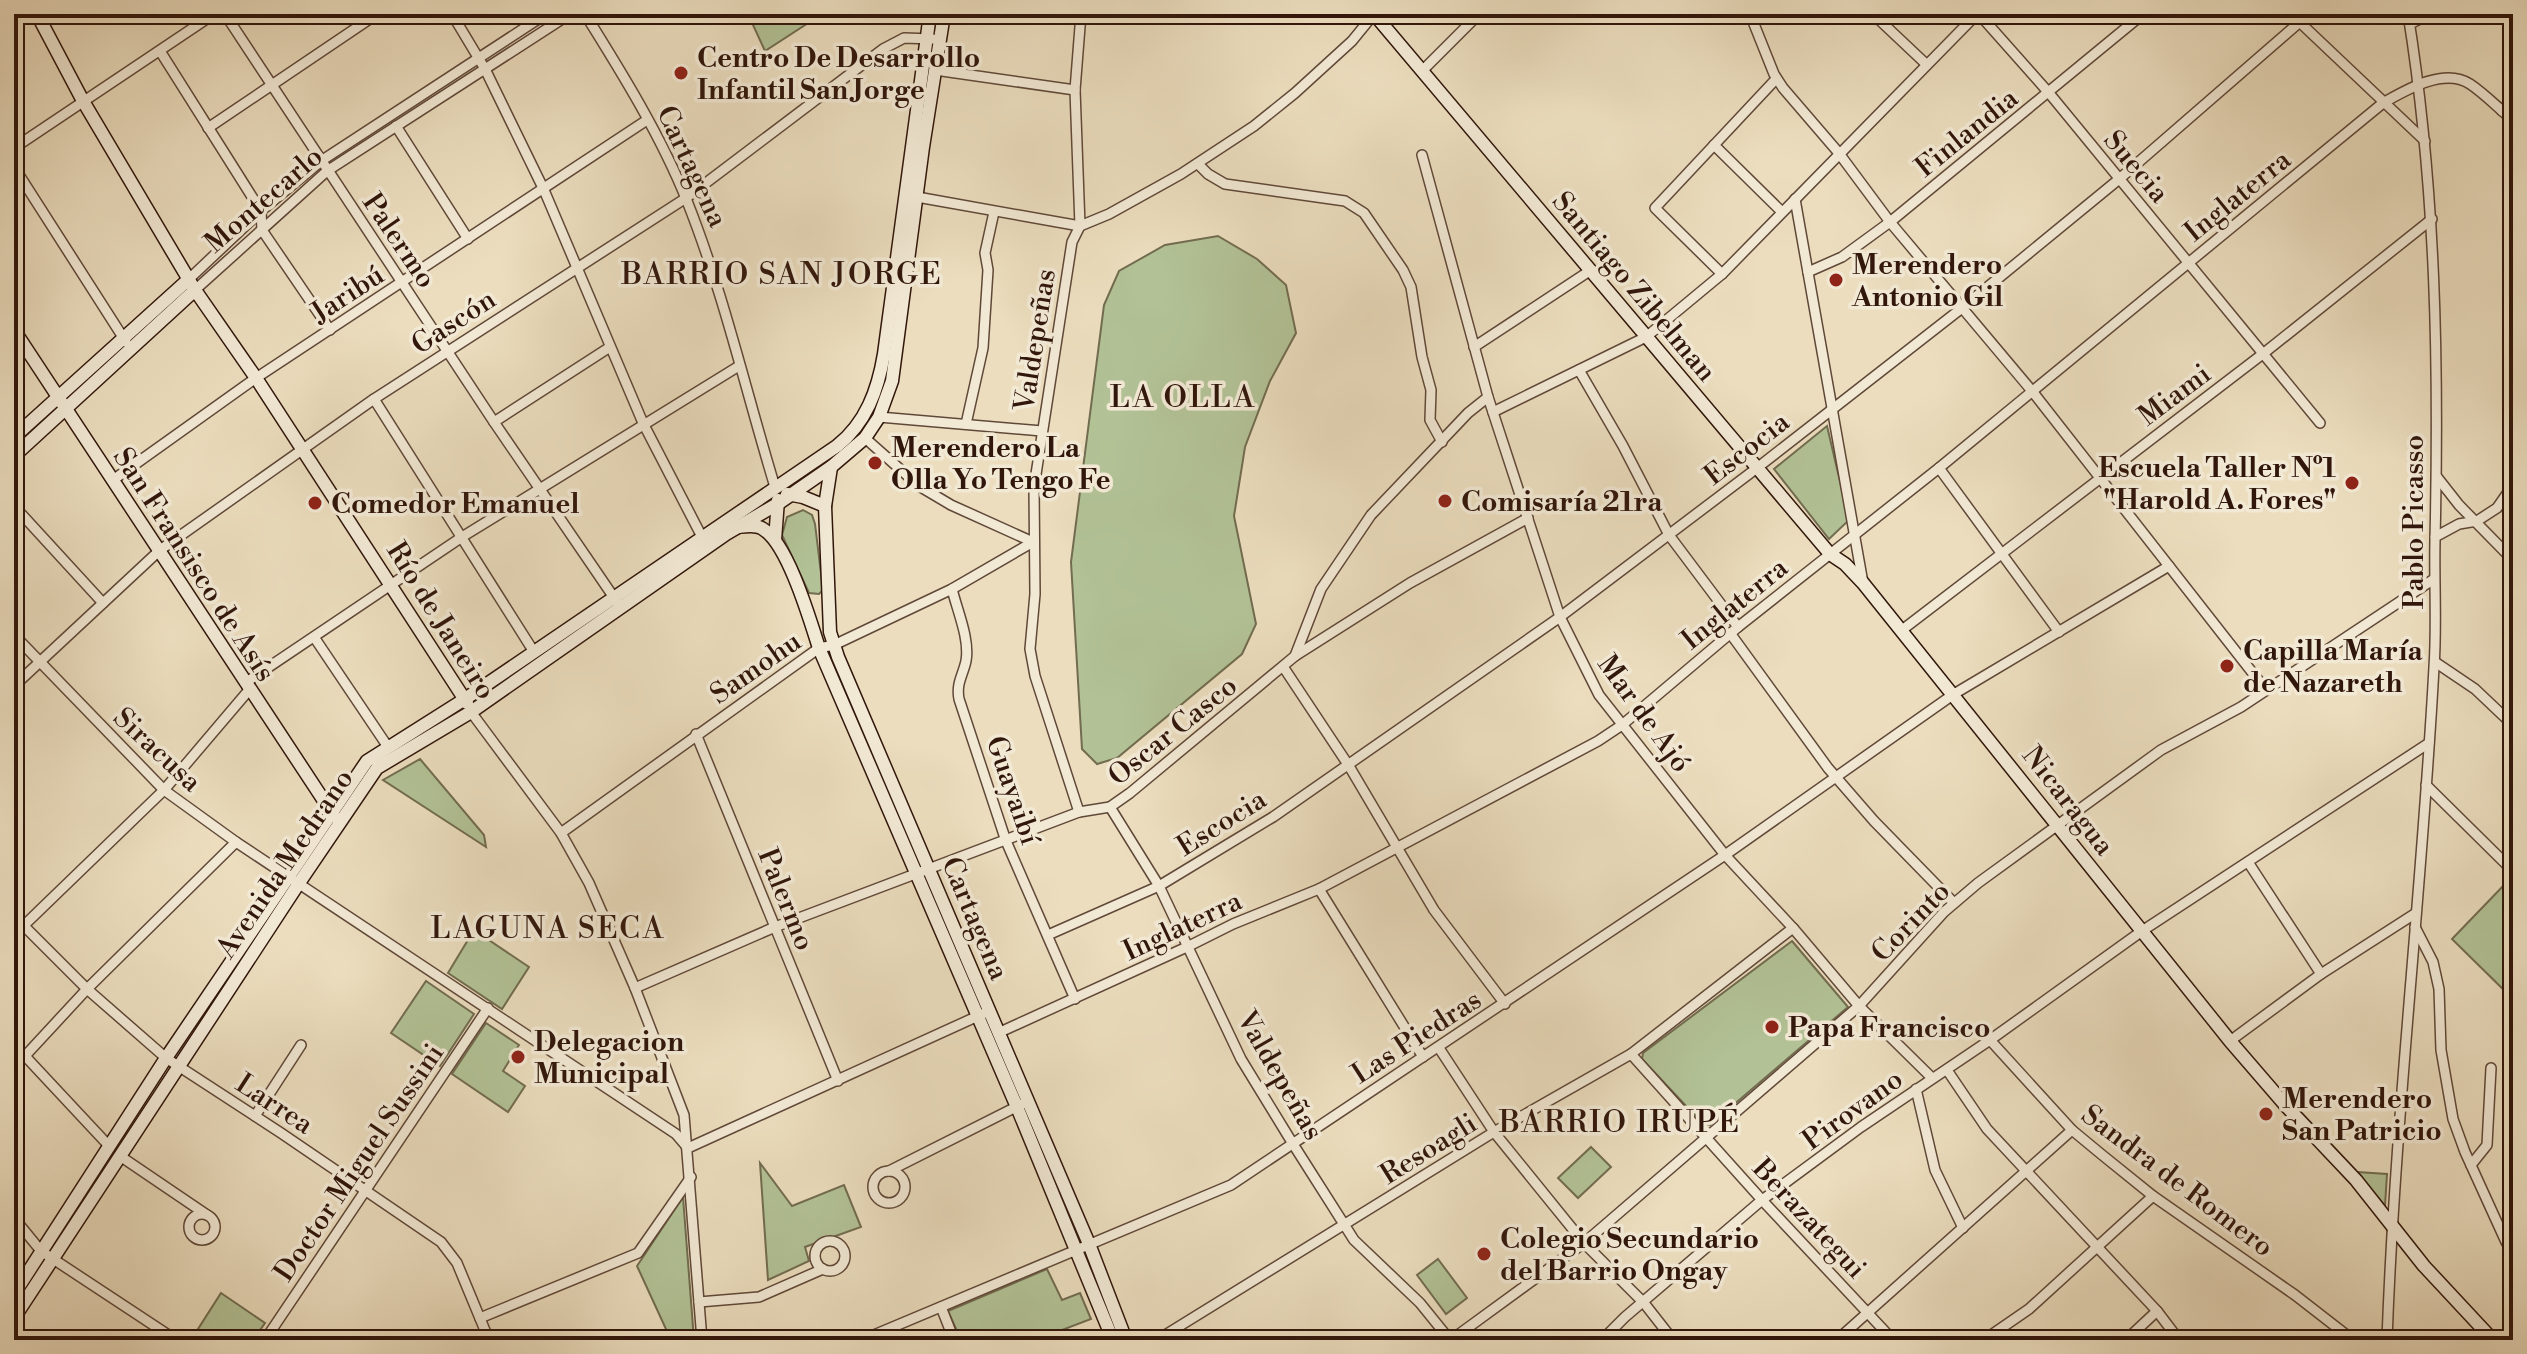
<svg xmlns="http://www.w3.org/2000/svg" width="2527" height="1354" viewBox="0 0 2527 1354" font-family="'Libre Bodoni',serif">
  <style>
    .green { fill: #b2c296; stroke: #726c50; stroke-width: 2 }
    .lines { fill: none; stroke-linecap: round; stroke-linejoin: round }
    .street-casing { stroke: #604838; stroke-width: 12 }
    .secondary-casing { stroke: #31160b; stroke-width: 15 }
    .street { stroke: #f2e9d5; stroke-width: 9 }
    .secondary { stroke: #f2e9d5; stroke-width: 12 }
    .poi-dot { fill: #8f2418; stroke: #f2e9d5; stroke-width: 3 }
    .labels { text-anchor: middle; stroke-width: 7; stroke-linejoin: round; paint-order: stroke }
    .poi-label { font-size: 28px; font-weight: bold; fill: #31160b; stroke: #f2e9d5; text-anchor: start }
    .street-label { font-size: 28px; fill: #31160b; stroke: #f2e9d5 }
    .neighbourhood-label { font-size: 30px; letter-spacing: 2px; fill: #31160b; stroke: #f2e9d5 }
  </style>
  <rect width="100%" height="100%" fill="#ebddbe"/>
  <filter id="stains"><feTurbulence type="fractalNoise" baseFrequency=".0025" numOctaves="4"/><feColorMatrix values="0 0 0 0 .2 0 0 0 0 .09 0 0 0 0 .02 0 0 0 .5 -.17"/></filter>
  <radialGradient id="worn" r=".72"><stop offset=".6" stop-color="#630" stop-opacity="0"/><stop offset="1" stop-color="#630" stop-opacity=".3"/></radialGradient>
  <g class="green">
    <polygon points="748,14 822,14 765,51"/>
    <polygon points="1218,236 1257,259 1286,285 1296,333 1270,381 1245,447 1234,516 1256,624 1242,654 1117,758 1097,764 1082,749 1071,562 1104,305 1119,271 1165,245"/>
    <polygon points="1827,426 1849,520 1829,539 1774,469"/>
    <polygon points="803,510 812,515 815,524 823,590 819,594 809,593 782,535 787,517"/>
    <polygon points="420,759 484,835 486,847 383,780"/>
    <polygon points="2506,883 2513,890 2513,999 2452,939"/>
    <polygon points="474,930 529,967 502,1009 448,973"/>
    <polygon points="1792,941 1848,1007 1710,1125 1703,1124 1642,1059 1643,1053"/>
    <polygon points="426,981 474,1014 440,1066 391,1033"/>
    <polygon points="486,1023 519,1045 503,1071 525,1086 508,1112 452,1074"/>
    <polygon points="1591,1147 1611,1167 1578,1198 1558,1178"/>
    <polygon points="760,1163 792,1206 844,1185 861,1227 805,1247 809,1261 768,1280"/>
    <polygon points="2357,1172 2387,1174 2385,1206"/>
    <polygon points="683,1197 694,1340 671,1340 637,1266"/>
    <polygon points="1438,1259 1467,1298 1446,1314 1417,1275"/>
    <polygon points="1047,1269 1062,1300 1080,1293 1091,1319 1036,1340 961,1340 948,1311"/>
    <polygon points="221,1293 265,1323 253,1340 191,1340"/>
  </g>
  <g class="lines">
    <defs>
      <g id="street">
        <polyline points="225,14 494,422 617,602"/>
        <polyline points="452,14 485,69 544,190 643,423 702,537"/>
        <path d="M585 14C622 73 661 136 687 201 724 294 746 392 775 487"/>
        <polyline points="1750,14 1774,74 1783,88 1838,152 1890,222 2032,391 2266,690"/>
        <polyline points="1873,14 1926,64"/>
        <polyline points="1979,14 2049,93 2320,423"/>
        <polyline points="2291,14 2425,141"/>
        <polyline points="2410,24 2430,14"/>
        <polyline points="160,51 261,211 262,230 330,330"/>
        <polyline points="935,70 1075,90"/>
        <polyline points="1422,71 1479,14"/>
        <polyline points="2502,111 2513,98"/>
        <polyline points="396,126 468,239"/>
        <polyline points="208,128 377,14"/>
        <polyline points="1714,145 1782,212"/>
        <polyline points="14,148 214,14"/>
        <polyline points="1422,155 1488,397 1560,617 1599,695 1725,855 1793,928 1859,1006 1932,1078"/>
        <polyline points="1198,164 1208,174 1225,184 1345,201 1364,213 1403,270 1411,287 1422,357 1431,390 1430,420 1442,442"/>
        <polyline points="14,167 126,342"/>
        <polyline points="917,197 1080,226 1109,214 1181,174 1254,126 1295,93 1352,41 1374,14"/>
        <polyline points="1795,199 1863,583"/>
        <polyline points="1808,272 1842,257 1890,222 2143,14"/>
        <polyline points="1722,274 1655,208 1776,79"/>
        <polyline points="189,279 261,211 321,161 546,14"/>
        <polyline points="195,290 327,171 570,14"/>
        <polyline points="1474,347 1591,270"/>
        <polyline points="1579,370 1623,446 1669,535 1738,627"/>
        <polyline points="374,399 534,652"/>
        <polyline points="1493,412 1646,337 1722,274 1977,14"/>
        <polyline points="879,417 1042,431"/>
        <polyline points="494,422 610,347"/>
        <polyline points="966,424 983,348 988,270 985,253 994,212"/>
        <polyline points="865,438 919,486 951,505 1033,542"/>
        <polyline points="1939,468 2059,632"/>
        <polyline points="2437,477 2459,505 2513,560"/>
        <polyline points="113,480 256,378 647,120"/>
        <polyline points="14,506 103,603"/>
        <polyline points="2435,537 2459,524 2477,521 2497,508 2513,485"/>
        <path d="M952 589C957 610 970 639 966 661 963 675 956 683 959 699L1006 841 1075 999"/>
        <polyline points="1902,630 2264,353 2432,219"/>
        <polyline points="1730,633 1828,768 1874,821 1954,903"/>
        <polyline points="14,635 164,790 236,842 676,1134 688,1148"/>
        <polyline points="314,637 388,747"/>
        <polyline points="1295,656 1321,589 1371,515 1468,413 1488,397"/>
        <polyline points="2435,662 2475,689 2513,725"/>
        <polyline points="1284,668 1349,766 1434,910 1505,1004"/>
        <polyline points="245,683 462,537 739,366"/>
        <polyline points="14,686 160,550 374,399 686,198 883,49 904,38 933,39"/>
        <polyline points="471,712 561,833 589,883 635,988 684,1115 702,1340"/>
        <polyline points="696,734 838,1081"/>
        <polyline points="2426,785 2508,866 2513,867"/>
        <polyline points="1110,807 1159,886 1241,1059 1293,1144 1354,1240 1420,1303 1450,1340"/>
        <polyline points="1079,812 1035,676 1030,649 1035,594 1034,487 1072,242 1080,226 1075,90 1081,14"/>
        <polyline points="561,833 819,648 834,645 952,589 1033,542"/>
        <polyline points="2248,862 2321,974"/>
        <polyline points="1319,889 1423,1057"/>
        <polyline points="14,916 87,989 166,1058 281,1133 441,1242 457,1263 489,1340"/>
        <polyline points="2415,927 2433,962 2439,989 2441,1050 2453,1119 2465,1152 2506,1242 2513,1251"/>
        <polyline points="14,935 164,790 249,690"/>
        <polyline points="1048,935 1159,886 1273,817 1560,617 1757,468 1962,308 2118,180 2309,14"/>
        <polyline points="635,988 775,927 1079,812 1110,807 1130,793 1295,656 1410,583 1528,518"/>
        <path d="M998 1033 1189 946 1233 924 1319 889 1598 741 1622 725 1738 627 1939 468 2383 103C2406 90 2444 67 2470 84 2485 94 2499 109 2513 120"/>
        <polyline points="1990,1040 2072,1130 2101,1154 2153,1196 2295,1295 2353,1340"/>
        <polyline points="2230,1041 2321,974 2416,913"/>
        <polyline points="1439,1048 1494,1132 1584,1243 1644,1303 1673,1340"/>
        <polyline points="1631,1054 1762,1200 1893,1340"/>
        <polyline points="1947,1070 1987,1129 2157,1311 2179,1340"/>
        <polyline points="1916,1089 1935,1170 1963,1228"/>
        <polyline points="255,1116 301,1045"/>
        <polyline points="110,1147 25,1056 87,989 236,842"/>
        <polyline points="688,1148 989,1011"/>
        <polyline points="120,1156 207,1215"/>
        <polyline points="2471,1165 2487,1145 2491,1068"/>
        <circle cx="889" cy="1187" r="16"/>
        <polyline points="889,1171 1022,1104"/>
        <circle cx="202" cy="1227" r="13"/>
        <polyline points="14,1218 41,1251 176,1340"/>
        <circle cx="830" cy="1256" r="15"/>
        <polyline points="699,1302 759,1297 823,1269"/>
        <polyline points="941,1307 954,1340"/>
        <polyline points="480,1318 638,1253 691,1177"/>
        <polyline points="265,1340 488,1008"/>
        <polyline points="862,1340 1231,1185 1725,855 1954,694 2169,566"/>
        <polyline points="1157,1340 1494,1132 1631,1054 1793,928"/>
        <polyline points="1451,1340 1584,1243 1859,1006 1944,912 1978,883 2161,750 2241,707 2434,579"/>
        <polyline points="1602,1340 1625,1317 1762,1200 1861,1127 1990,1040 2142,931 2429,743"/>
        <polyline points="1837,1340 2072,1130"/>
        <polyline points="1984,1340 2029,1309 2153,1196"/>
        <polyline points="2126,1340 2157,1311"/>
        <path d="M2387 1340C2395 1115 2422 892 2434 667 2437 625 2434 582 2435 540 2439 365 2436 188 2408 14"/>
      </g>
      <g id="secondary">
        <polyline points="37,14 83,101 195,290 256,378 467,703"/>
        <polyline points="1374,14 1830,554 1845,564 1863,583 2230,1041 2287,1107 2356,1180 2424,1266 2493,1340"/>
        <polyline points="14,330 334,816"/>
        <polyline points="14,437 189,279"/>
        <polyline points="14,456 195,290"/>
        <polyline points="831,467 825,506 830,632 838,657 1089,1244 1126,1340"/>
        <polyline points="787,494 803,497 825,506"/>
        <path d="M738 527C746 526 756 524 763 529 788 544 810 620 819 648L1017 1107 1113 1340"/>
        <polyline points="775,540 778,500"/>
        <path d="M14 1294 166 1058 367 761 465 699 837 446C866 423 878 390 884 354L930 14"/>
        <polyline points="14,1318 299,883 377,768 471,712 726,534 779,503 831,467 865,438 879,417 892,381 923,147 944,14"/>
      </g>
    </defs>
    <use href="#street" class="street-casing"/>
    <use href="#secondary" class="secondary-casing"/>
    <use href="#street" class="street"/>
    <use href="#secondary" class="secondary"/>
  </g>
  <g class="poi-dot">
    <circle cx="681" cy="73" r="8"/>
    <circle cx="1836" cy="280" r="8"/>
    <circle cx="875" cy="463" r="8"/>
    <circle cx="2352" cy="483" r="8"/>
    <circle cx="1445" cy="501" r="8"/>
    <circle cx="315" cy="503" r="8"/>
    <circle cx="2227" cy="666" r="8"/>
    <circle cx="1772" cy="1027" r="8"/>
    <circle cx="518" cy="1057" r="8"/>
    <circle cx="2266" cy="1114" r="8"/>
    <circle cx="1484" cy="1254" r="8"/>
  </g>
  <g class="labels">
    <g class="poi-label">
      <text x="697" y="67">Centro De Desarrollo<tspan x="697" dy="32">Infantil San Jorge</tspan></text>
      <text x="1852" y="274">Merendero<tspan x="1852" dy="32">Antonio Gil</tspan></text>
      <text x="891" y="457">Merendero La<tspan x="891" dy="32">Olla Yo Tengo Fe</tspan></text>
      <text x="2336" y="477" text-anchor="end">Escuela Taller Nº1<tspan x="2336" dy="32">"Harold A. Fores"</tspan></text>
      <text x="1461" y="511">Comisaría 21ra</text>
      <text x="331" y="513">Comedor Emanuel</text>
      <text x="2243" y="660">Capilla María<tspan x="2243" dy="32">de Nazareth</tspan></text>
      <text x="1788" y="1037">Papa Francisco</text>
      <text x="534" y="1051">Delegacion<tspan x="534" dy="32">Municipal</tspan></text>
      <text x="2282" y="1108">Merendero<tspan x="2282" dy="32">San Patricio</tspan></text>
      <text x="1500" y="1248">Colegio Secundario<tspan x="1500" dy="32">del Barrio Ongay</tspan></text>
    </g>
    <g class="street-label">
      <text transform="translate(1966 132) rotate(-39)" y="10">Finlandia</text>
      <text transform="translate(693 166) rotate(65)" y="10">Cartagena</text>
      <text transform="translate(2137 166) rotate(50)" y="10">Suecia</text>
      <text transform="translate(2237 195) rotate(-39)" y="10">Inglaterra</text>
      <text transform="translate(263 199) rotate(-41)" y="10">Montecarlo</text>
      <text transform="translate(400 240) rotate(56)" y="10">Palermo</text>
      <text transform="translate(1635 286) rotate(50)" y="10">Santiago Zibelman</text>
      <text transform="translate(347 293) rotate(-33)" y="10">Jaribú</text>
      <text transform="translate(453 321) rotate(-33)" y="10">Gascón</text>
      <text transform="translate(1034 340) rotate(-81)" y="10">Valdepeñas</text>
      <text transform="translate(2174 394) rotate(-37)" y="10">Miami</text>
      <text transform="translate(1746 448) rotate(-38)" y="10">Escocia</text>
      <text transform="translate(2413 522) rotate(-90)" y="10">Pablo Picasso</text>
      <text transform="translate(195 564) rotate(57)" y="10">San Fransisco de Asís</text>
      <text transform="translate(1734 603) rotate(-39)" y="10">Inglaterra</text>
      <text transform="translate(442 620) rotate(58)" y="10">Río de Janeiro</text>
      <text transform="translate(755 667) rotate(-35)" y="10">Samohu</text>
      <text transform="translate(1645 713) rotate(54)" y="10">Mar de Ajó</text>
      <text transform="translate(1172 730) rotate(-39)" y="10">Oscar Casco</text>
      <text transform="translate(158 749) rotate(43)" y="10">Siracusa</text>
      <text transform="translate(1014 790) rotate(71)" y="10">Guayaibí</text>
      <text transform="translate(2069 800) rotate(52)" y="10">Nicaragua</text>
      <text transform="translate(1221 822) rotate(-32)" y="10">Escocia</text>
      <text transform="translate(284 863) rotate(-56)" y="10">Avenida Medrano</text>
      <text transform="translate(787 899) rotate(68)" y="10">Palermo</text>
      <text transform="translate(976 918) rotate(67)" y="10">Cartagena</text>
      <text transform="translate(1910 921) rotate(-46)" y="10">Corinto</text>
      <text transform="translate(1182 925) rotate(-25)" y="10">Inglaterra</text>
      <text transform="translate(1416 1036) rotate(-33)" y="10">Las Piedras</text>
      <text transform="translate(1281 1075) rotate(60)" y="10">Valdepeñas</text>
      <text transform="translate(275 1103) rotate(33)" y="10">Larrea</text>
      <text transform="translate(1852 1109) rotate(-36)" y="10">Pirovano</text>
      <text transform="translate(1428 1148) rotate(-32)" y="10">Resoagli</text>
      <text transform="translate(358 1162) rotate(-56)" y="10">Doctor Miguel Sussini</text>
      <text transform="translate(2178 1180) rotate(37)" y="10">Sandra de Romero</text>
      <text transform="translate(1810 1218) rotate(47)" y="10">Berazategui</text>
    </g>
    <g class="neighbourhood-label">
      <text x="782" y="284">BARRIO SAN JORGE</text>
      <text x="1183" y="407">LA OLLA</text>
      <text x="548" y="938">LAGUNA SECA</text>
      <text x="1620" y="1132">BARRIO IRUPÉ</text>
    </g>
  </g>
  <rect width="2527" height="1354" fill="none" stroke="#ebddbe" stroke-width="48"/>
  <rect x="16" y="16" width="2495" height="1322" fill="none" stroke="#31160b" stroke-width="4"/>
  <rect x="24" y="24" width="2479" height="1306" fill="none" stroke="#31160b" stroke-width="2"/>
  <rect width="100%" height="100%" filter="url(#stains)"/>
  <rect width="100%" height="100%" fill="url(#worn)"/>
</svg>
